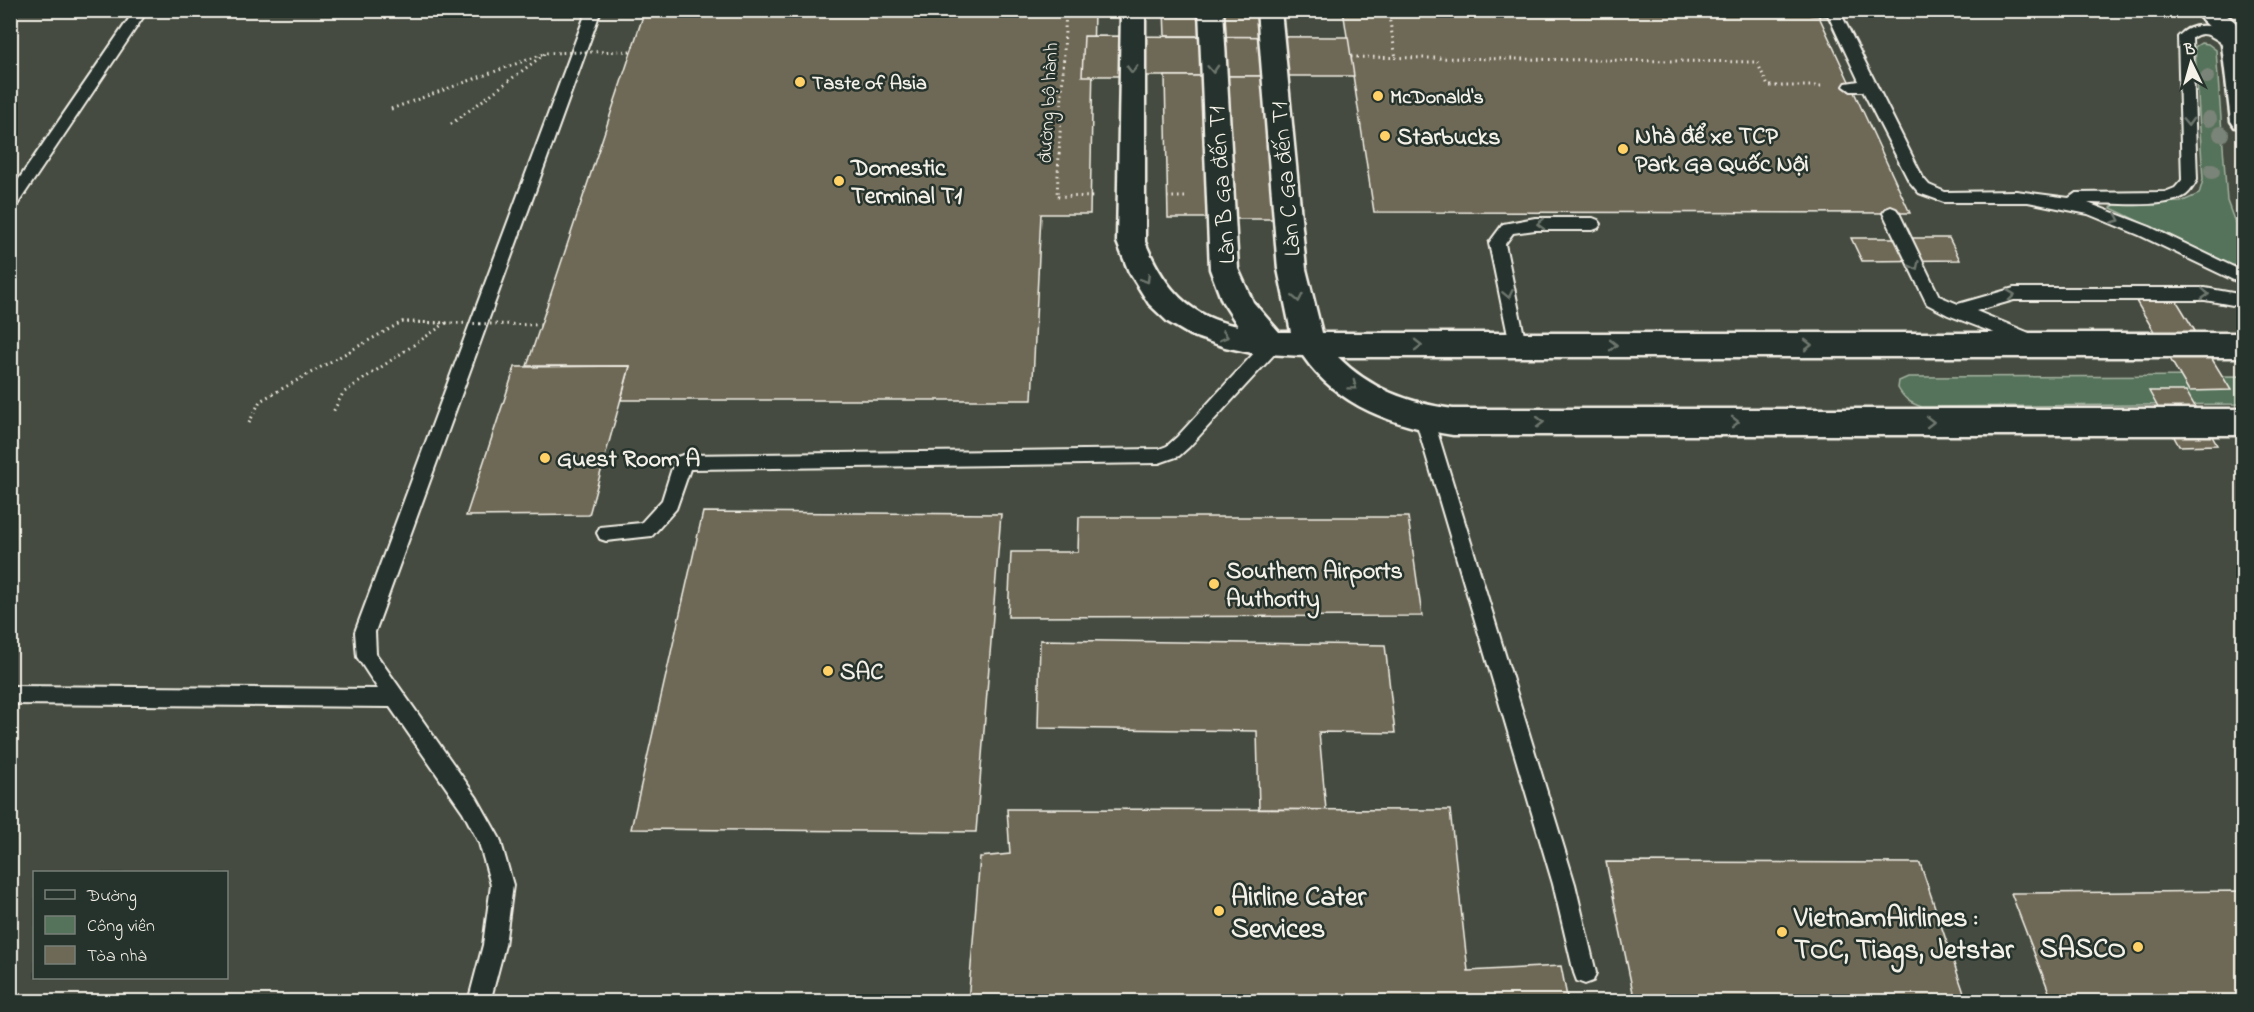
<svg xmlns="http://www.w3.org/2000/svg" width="2254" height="1012" viewBox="0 0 2254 1012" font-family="'Indie Flower',sans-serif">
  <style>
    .built { fill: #454b3f; fill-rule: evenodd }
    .green { fill: #55725a; stroke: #a4b2a1; stroke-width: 1.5 }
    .building { fill: #6e6857; stroke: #f4f1e8; stroke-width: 1.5 }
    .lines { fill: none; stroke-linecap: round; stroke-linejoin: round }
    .service-casing { stroke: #f4f1e8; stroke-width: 4 }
    .tertiary-casing { stroke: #f4f1e8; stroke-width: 5 }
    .path { stroke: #f4f1e8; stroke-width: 3; stroke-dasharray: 1.5 4; stroke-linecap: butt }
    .service { fill: #26332d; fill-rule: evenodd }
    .tertiary { fill: #26332d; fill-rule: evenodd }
    .path-bridge { stroke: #f4f1e8; stroke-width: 3; stroke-dasharray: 1.5 4; stroke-linecap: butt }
    .tree { fill: #7a8478 }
    .oneway { stroke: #6e766e }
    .poi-dot { fill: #ffd166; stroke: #26332d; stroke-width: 2 }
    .labels { text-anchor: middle; stroke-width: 5; stroke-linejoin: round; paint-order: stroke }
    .far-poi-label { font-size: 20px; font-weight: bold; fill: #f4f1e8; stroke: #26332d; text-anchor: start }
    .far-street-label { font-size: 20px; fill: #f4f1e8; stroke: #26332d }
    .poi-label { font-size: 24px; font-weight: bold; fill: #f4f1e8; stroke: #26332d; text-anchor: start }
    .street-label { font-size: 24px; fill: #f4f1e8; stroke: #26332d }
    .near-poi-label { font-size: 28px; font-weight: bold; fill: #f4f1e8; stroke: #26332d; text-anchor: start }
  </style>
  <rect width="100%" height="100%" fill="#343e35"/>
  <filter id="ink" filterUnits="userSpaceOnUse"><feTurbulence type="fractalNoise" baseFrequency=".0167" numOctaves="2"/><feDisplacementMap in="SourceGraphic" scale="12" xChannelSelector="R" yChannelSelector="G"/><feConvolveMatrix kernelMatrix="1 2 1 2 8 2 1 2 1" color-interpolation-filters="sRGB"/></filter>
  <g filter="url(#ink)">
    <path class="built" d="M10 11H2243V1001H11ZM34 872H226V978H34Z"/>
    <g class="green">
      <polygon points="2201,43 2208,44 2216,50 2227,201 2234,220 2243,233 2243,266 2229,265 2111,208 2115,204 2181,202 2199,194 2203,180 2195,47"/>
      <path d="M2243 376 2244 404 1922 407C1910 403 1904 399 1898 388L1899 381 1908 377Z"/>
    </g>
    <g class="building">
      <polygon points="645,10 1094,10 1090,214 1041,214 1032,400 621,400 630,366 527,366"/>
      <polygon points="1164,10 1199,10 1200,36 1165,36"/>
      <polygon points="1222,10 1257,10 1259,37 1224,37"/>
      <polygon points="1343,10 1816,10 1910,213 1374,212"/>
      <polygon points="1084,36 1348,37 1354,76 1082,76"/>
      <polygon points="1165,76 1201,76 1208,218 1168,218"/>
      <polygon points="1226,76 1263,76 1274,219 1234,219"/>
      <polygon points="1851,238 1949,238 1960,260 1862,261"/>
      <polygon points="2173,295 2231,390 2189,391 2133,296"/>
      <polygon points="630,366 589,515 466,516 515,367"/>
      <polygon points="2149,391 2186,391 2217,445 2179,446"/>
      <polygon points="703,512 1001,514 976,832 631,829"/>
      <polygon points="1079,517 1408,517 1422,616 1008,617 1011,552 1078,552"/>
      <polygon points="1040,640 1385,645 1395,733 1319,732 1326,810 1259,809 1257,731 1038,728"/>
      <polygon points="1007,809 1450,810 1468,971 1561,966 1568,1002 968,1002 980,857 1010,854"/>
      <polygon points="1606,862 1920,863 1967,1002 1635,1002"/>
      <polygon points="2244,891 2244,1002 2053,1002 2011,893"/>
    </g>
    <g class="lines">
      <defs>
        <g id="service">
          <polygon points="135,10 148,10 15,208 10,209 10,192"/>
          <polygon points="587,10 601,10 375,632 376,654 477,798 500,839 513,885 505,945 490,1002 468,1002 483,945 491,885 479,843 463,812 390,707 10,704 10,686 378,689 357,657 355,632"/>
          <path d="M1810 10H1839L1923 178 1929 185 1945 192 2016 191 2069 198 2076 193 2165 192 2175 188 2182 180 2178 37C2194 17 2227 26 2241 44L2239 47C2221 51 2210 24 2192 38L2197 180C2194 185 2191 191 2186 195 2166 209 2113 203 2088 203L2150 227 2244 272V285L2139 235 2088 214 2028 202H1944L1919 193 1909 181 1863 91H1851L1844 86 1846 83 1859 81 1828 15 1811 14Z"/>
          <polygon points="1891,207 1896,209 1899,213 1939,296 1958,304 2014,288 2205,288 2244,295 2244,307 2205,300 2014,300 1976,311 2039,337 2041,342 2039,347 2033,348 1948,315 1927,304 1883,213 1886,209"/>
          <polygon points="1535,218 1593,218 1598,220 1601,224 1598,228 1593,230 1535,230 1513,233 1505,244 1526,345 1524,350 1518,351 1512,350 1510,345 1489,243 1503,224"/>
          <polygon points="1273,338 1279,339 1281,344 1279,349 1189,447 1179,456 1159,463 690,469 676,509 652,536 606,541 600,539 597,533 600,527 641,523 662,500 674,462 677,457 683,455 1159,449 1167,446 1177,437 1267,339"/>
          <polygon points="1424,411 1430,413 1433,418 1575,884 1596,973 1593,981 1585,984 1577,981 1574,973 1553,884 1415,418 1418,413"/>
        </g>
        <g id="tertiary">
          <path d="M1121 10H1145V242C1164 287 1188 317 1238 326L1222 301 1210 269 1199 10H1223L1238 269 1253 302 1279 332H1291L1278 269 1257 10H1281L1306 269 1322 333H2244V357H1338C1370 389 1408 403 1453 409H2244V435H1453C1395 426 1338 407 1303 356L1252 353 1225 347 1190 335 1168 322 1149 304 1129 272 1117 242Z"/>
          <polygon points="2192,10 2220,10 2235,22 2244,37 2244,130 2235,127 2231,121 2222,45 2216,33"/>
        </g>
      </defs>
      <use href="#service" class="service-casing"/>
      <use href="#tertiary" class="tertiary-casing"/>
      <g class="path">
        <polyline points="1066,10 1057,196 1096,197"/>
        <polyline points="1388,10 1396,58"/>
        <polyline points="1351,57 1757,62 1768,86 1824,86"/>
        <polyline points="451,124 546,53"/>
        <polyline points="1167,197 1186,197"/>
        <polyline points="249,423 260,401 402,322 446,323 343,393 333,412"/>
      </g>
      <use href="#service" class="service"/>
      <use href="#tertiary" class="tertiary"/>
      <g class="path-bridge">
        <polyline points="391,109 546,53 631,51"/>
        <polyline points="402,322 541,325"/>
      </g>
    </g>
    <g class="tree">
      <circle cx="2207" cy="77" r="7"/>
      <circle cx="2209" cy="119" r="8"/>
      <circle cx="2221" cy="134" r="8"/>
      <circle cx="2212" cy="171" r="8"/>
    </g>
    <defs><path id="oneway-chevron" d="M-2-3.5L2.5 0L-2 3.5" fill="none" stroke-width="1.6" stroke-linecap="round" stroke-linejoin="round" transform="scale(1.5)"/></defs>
    <g class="oneway">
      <use href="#oneway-chevron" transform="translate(1132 69) rotate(90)"/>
      <use href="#oneway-chevron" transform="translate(1213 69) rotate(87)"/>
      <use href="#oneway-chevron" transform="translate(2188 122) rotate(88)"/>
      <use href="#oneway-chevron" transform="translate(2116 219) rotate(24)"/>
      <use href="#oneway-chevron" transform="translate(1541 224) rotate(178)"/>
      <use href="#oneway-chevron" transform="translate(1915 266) rotate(65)"/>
      <use href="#oneway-chevron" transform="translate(1146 279) rotate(59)"/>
      <use href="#oneway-chevron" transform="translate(1508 294) rotate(78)"/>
      <use href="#oneway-chevron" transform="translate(2205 294) rotate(4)"/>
      <use href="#oneway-chevron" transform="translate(2011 295) rotate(-7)"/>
      <use href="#oneway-chevron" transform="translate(1298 298) rotate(79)"/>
      <use href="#oneway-chevron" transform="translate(1224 336) rotate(16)"/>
      <use href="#oneway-chevron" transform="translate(1418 345)"/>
      <use href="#oneway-chevron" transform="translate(1613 345)"/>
      <use href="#oneway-chevron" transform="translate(1808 345)"/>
      <use href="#oneway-chevron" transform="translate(1353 386) rotate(37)"/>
      <use href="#oneway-chevron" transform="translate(1540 422)"/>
      <use href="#oneway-chevron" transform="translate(1735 422)"/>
      <use href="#oneway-chevron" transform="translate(1930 422)"/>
    </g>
  </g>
  <g class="poi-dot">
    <circle cx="800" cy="82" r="6"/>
    <circle cx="1378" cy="96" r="6"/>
    <circle cx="1385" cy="136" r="6"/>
    <circle cx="1623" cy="149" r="6"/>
    <circle cx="839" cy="181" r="6"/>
    <circle cx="545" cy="458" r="6"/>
    <circle cx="1214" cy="584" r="6"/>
    <circle cx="828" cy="671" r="6"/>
    <circle cx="1219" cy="911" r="6"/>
    <circle cx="1782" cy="932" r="6"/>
    <circle cx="2138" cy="947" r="6"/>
  </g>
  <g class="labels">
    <g class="far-poi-label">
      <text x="812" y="89">Taste of Asia</text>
      <text x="1390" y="103">McDonald's</text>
    </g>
    <g class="far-street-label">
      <text transform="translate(1047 103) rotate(-87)" y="7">đường bộ hành</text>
    </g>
    <g class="poi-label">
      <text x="1635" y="143">Nhà để xe TCP<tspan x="1635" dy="28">Park Ga Quốc Nội</tspan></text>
      <text x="1397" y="144">Starbucks</text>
      <text x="851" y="175">Domestic<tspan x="851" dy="28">Terminal T1</tspan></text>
      <text x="557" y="466">Guest Room A</text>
      <text x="1226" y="578">Southern Airports<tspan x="1226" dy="28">Authority</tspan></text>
      <text x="840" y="679">SAC</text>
    </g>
    <g class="street-label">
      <text transform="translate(1285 179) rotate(-95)" y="8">Làn C Ga đến T1</text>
      <text transform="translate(1221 185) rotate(-94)" y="8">Làn B Ga đến T1</text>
    </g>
    <g class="near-poi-label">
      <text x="1231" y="905">Airline Cater<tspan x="1231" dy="32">Services</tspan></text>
      <text x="1794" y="926">VietnamAirlines :<tspan x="1794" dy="32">TOC, Tiags, Jetstar</tspan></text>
      <text x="2126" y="957" text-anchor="end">SASCO</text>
    </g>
  </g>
  <rect width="2254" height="1012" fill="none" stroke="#26332d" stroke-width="36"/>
  <rect x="18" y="18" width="2218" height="976" fill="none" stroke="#f4f1e8" stroke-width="2" filter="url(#ink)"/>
  <rect x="33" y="871" width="195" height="108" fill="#26332d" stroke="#787f78" stroke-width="1.5"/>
  <rect x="45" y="890" width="30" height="9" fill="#26332d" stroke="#787f78" stroke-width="1.5"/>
  <text x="87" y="901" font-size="18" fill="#f4f1e8">Đường</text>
  <rect x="45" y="916" width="30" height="18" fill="#55725a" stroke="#787f78" stroke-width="1.5"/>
  <text x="87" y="931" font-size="18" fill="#f4f1e8">Công viên</text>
  <rect x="45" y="946" width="30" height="18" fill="#6e6857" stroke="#787f78" stroke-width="1.5"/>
  <text x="87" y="961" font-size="18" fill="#f4f1e8">Tòa nhà</text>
  <g transform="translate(2191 63) rotate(355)" stroke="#26332d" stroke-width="4.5" paint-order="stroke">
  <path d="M0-4.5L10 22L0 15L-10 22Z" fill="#f4f1e8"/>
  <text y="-9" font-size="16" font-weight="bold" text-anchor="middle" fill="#f4f1e8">B</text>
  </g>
</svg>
